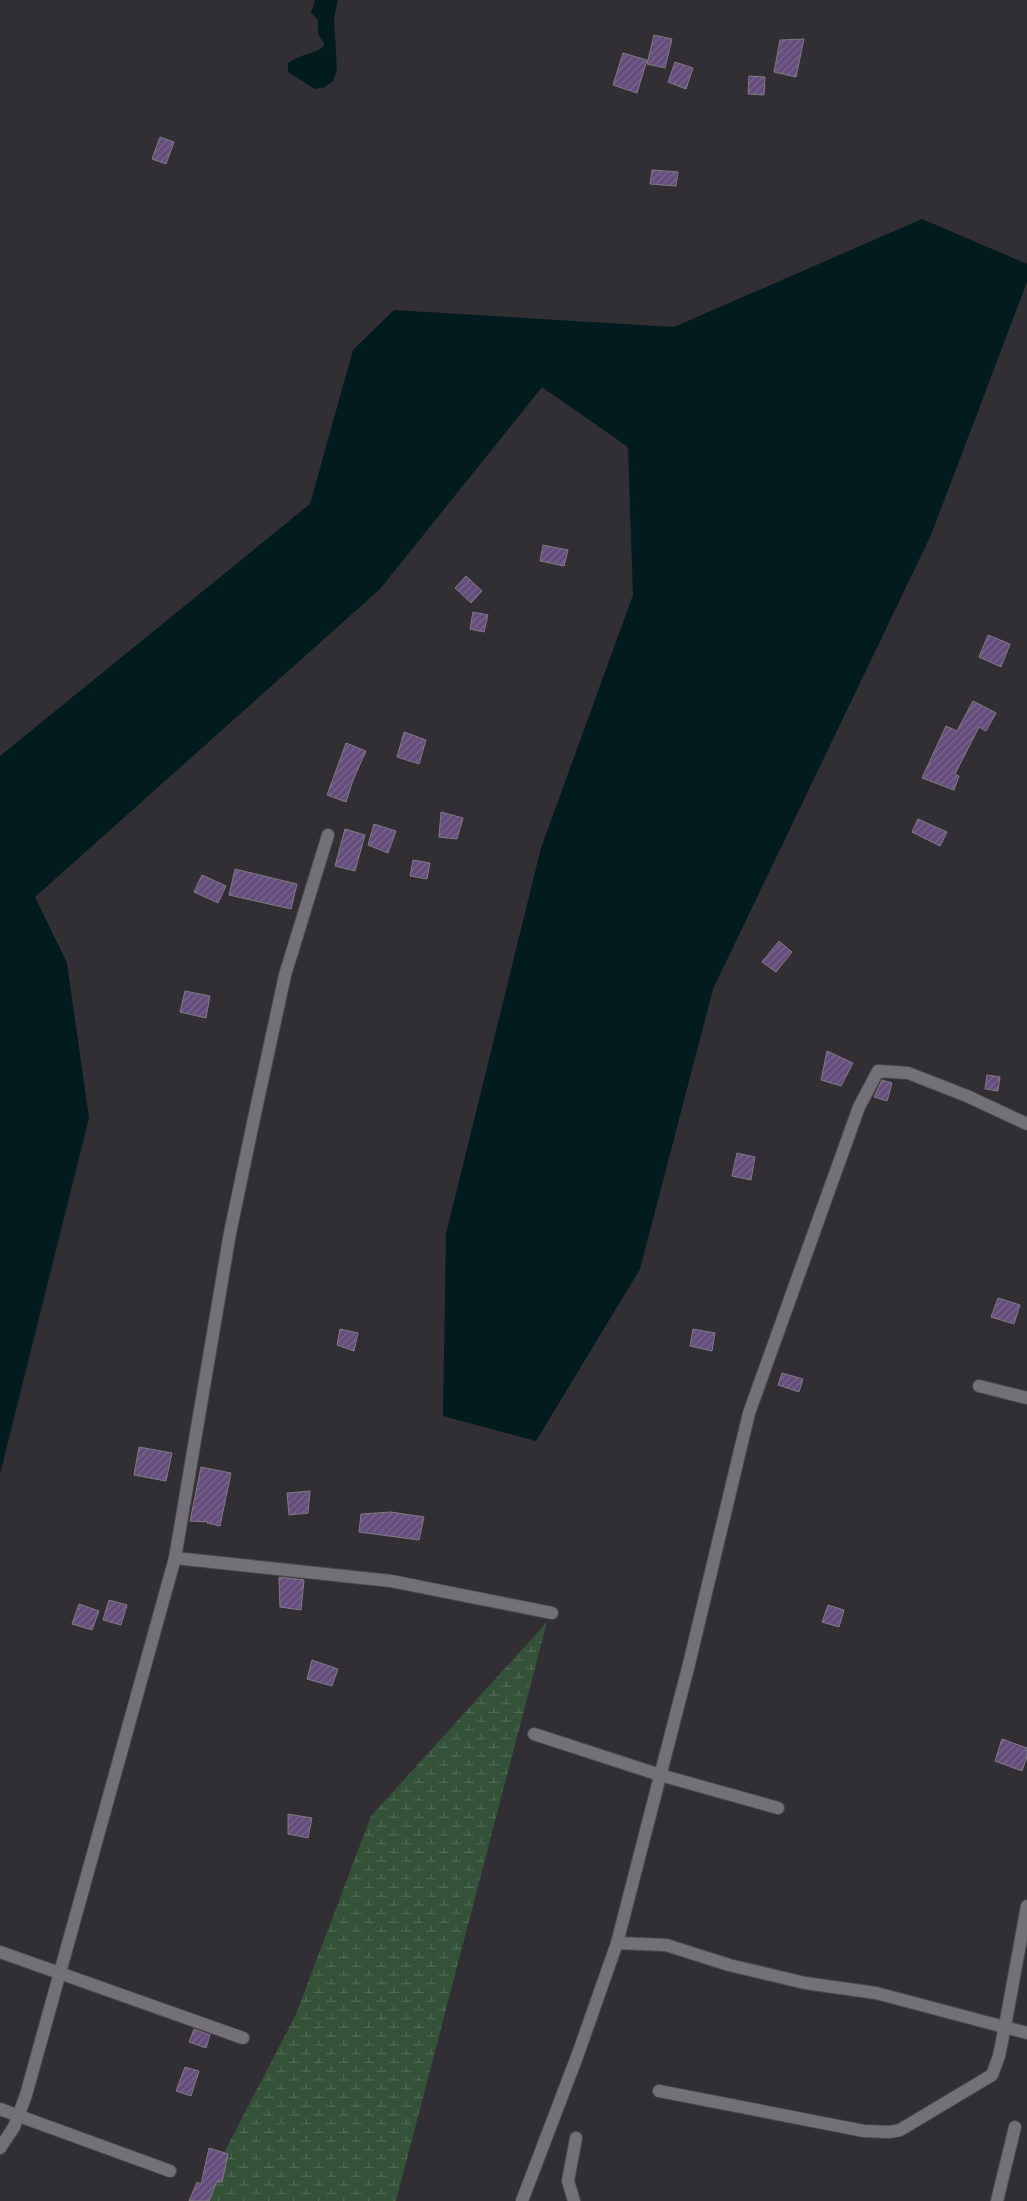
<svg xmlns="http://www.w3.org/2000/svg" width="1027" height="2201" viewBox="0 0 1027 2201" font-family="Georgia,serif">
  <style>
    .wetland { fill: url(#wetland-marsh) }
    .water { fill: #021b1e }
    .building { fill: url(#building-hatch); stroke: #7f7c83 }
    .lines { fill: none; stroke-linecap: round; stroke-linejoin: round }
    .minor-casing { stroke: #4c4a4e; stroke-width: 14 }
    .minor { stroke: #737077; stroke-width: 12 }
  </style>
  <defs>
    <pattern id="wetland-marsh" width="20" height="14" patternUnits="userSpaceOnUse" patternTransform="scale(1.25)"><rect width="20" height="14" fill="#335237"/><path d="M1 5h8M5 5V1M11 12h8M15 12V8" fill="none" stroke="#506a54"/></pattern>
    <pattern id="building-hatch" width="6" height="6" patternUnits="userSpaceOnUse" patternTransform="scale(1.25)"><rect width="6" height="6" fill="#654d7c"/><path d="M-1 1l2-2M0 6l6-6M5 7l2-2" fill="none" stroke="#7a668e"/></pattern>
  </defs>
  <rect width="100%" height="100%" fill="#312e34"/>
  <polygon class="wetland" points="547,1622 396,2201 199,2201 296,2014 371,1816"/>
  <g class="water">
    <path d="M315 0H338L334 18 337 70 333 81 323 88 315 89 288 72V63C302 53 315 55 325 45L318 34V20L311 13Z"/>
    <polygon points="922,219 1027,264 1027,282 931,535 713,989 640,1269 536,1441 443,1416 446,1234 541,848 633,595 628,447 542,387 380,589 35,897 67,963 89,1118 0,1474 0,756 310,504 353,350 394,310 674,327"/>
  </g>
  <g class="building">
    <polygon points="654,35 672,39 665,68 647,64"/>
    <polygon points="804,39 796,77 774,72 780,40"/>
    <polygon points="623,53 647,60 637,93 613,85"/>
    <polygon points="675,62 693,68 686,89 668,82"/>
    <polygon points="749,76 765,77 764,95 748,94"/>
    <polygon points="160,137 174,142 166,164 152,159"/>
    <polygon points="652,170 678,172 676,186 650,184"/>
    <polygon points="543,545 568,550 564,566 540,561"/>
    <polygon points="466,576 482,591 471,603 455,588"/>
    <polygon points="473,612 488,615 484,632 470,629"/>
    <polygon points="988,635 1010,644 1001,667 979,657"/>
    <polygon points="973,701 996,713 986,731 979,727 955,774 959,776 954,790 922,778 946,726 957,731"/>
    <polygon points="404,732 426,740 419,764 397,757"/>
    <polygon points="346,743 366,751 353,780 346,802 327,795"/>
    <polygon points="441,812 463,818 457,839 439,837"/>
    <polygon points="918,819 947,832 940,846 912,832"/>
    <polygon points="374,824 396,831 388,853 368,845"/>
    <polygon points="345,829 365,835 355,871 335,866"/>
    <polygon points="413,860 430,863 427,879 410,876"/>
    <polygon points="235,869 297,884 291,909 229,895"/>
    <polygon points="202,875 226,886 218,903 194,892"/>
    <polygon points="779,941 792,952 776,972 762,962"/>
    <polygon points="185,991 210,996 206,1018 180,1012"/>
    <polygon points="827,1051 853,1063 841,1086 821,1080"/>
    <polygon points="987,1075 1000,1077 998,1091 985,1089"/>
    <polygon points="882,1080 892,1083 887,1101 874,1097"/>
    <polygon points="737,1153 755,1157 751,1180 732,1176"/>
    <polygon points="998,1298 1020,1305 1014,1324 991,1317"/>
    <polygon points="340,1329 358,1333 354,1351 337,1345"/>
    <polygon points="693,1329 715,1333 712,1351 690,1346"/>
    <polygon points="782,1373 803,1379 799,1392 778,1385"/>
    <polygon points="139,1447 172,1453 166,1481 134,1475"/>
    <polygon points="201,1467 231,1473 220,1526 207,1523 208,1522 190,1521"/>
    <polygon points="310,1491 308,1513 289,1515 287,1493"/>
    <polygon points="391,1512 424,1517 419,1540 359,1532 361,1514"/>
    <polygon points="279,1577 304,1580 301,1610 280,1607"/>
    <polygon points="109,1600 127,1605 121,1625 103,1620"/>
    <polygon points="79,1604 99,1611 92,1630 72,1624"/>
    <polygon points="828,1605 844,1610 839,1627 822,1622"/>
    <polygon points="312,1660 338,1669 332,1686 307,1679"/>
    <polygon points="1002,1739 1027,1748 1027,1757 1022,1771 995,1761"/>
    <polygon points="288,1814 312,1818 308,1838 288,1834"/>
    <polygon points="194,2029 210,2035 206,2048 189,2042"/>
    <polygon points="185,2067 199,2071 191,2096 176,2091"/>
    <polygon points="209,2148 228,2154 222,2182 217,2181 209,2201 189,2201 197,2182 201,2184"/>
  </g>
  <g class="lines">
    <defs>
      <g id="minor">
        <polyline points="979,1386 1027,1398"/>
        <polyline points="175,1558 391,1581 552,1613"/>
        <polyline points="534,1734 660,1775 778,1808"/>
        <polyline points="617,1943 666,1945 729,1965 805,1983 876,1993 1027,2033"/>
        <polyline points="0,1952 243,2038"/>
        <polyline points="659,2091 864,2131 890,2132 900,2130 992,2075 999,2056 1005,2026 1027,1906"/>
        <polyline points="0,2109 170,2171"/>
        <polyline points="0,2148 14,2127 26,2095 175,1558 230,1233 253,1123 285,975 328,835"/>
        <polyline points="522,2201 578,2054 617,1943 689,1664 749,1413 859,1107 878,1071 908,1073 967,1096 1027,1124"/>
        <polyline points="574,2201 568,2181 576,2138"/>
        <polyline points="997,2201 1015,2127"/>
      </g>
    </defs>
    <use href="#minor" class="minor-casing"/>
    <use href="#minor" class="minor"/>
  </g>
</svg>
